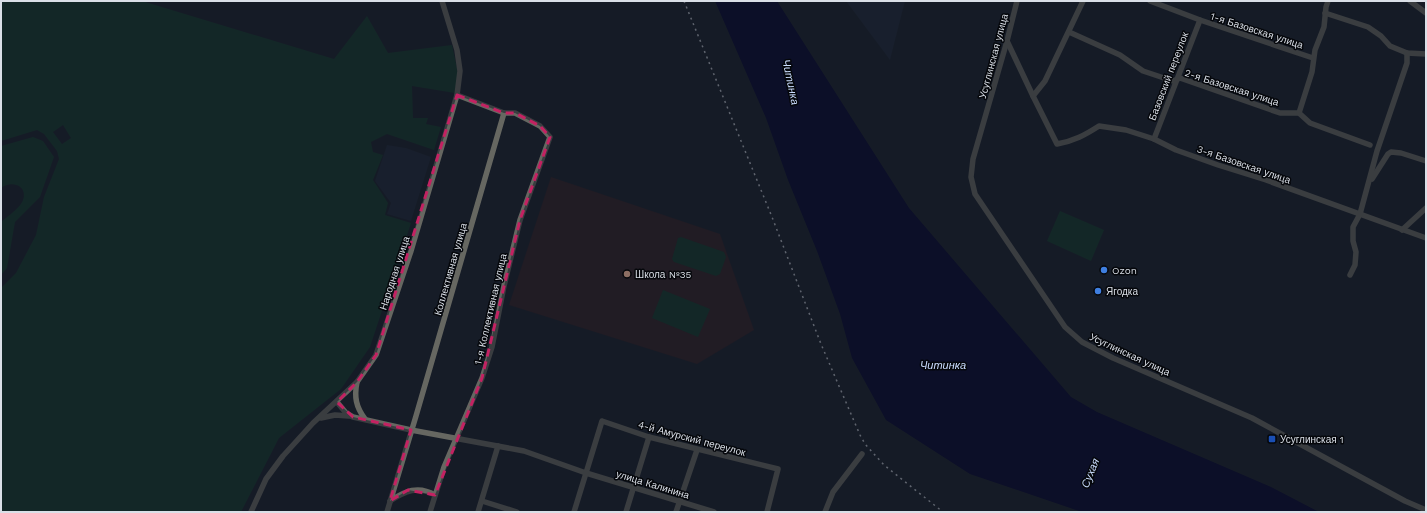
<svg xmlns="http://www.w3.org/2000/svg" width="1427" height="513" viewBox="0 0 1427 513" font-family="'Work Sans',sans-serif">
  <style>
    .built { fill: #1c2535 }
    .education { fill: #2f1d22 }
    .green { fill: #113729; fill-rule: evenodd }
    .water { fill: #00002b }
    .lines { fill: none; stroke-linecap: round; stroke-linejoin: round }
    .street { stroke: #666761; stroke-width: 5.5 }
    .rail { stroke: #b8bdc6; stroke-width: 1.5; stroke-dasharray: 2 4; stroke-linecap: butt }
    .marked { fill: none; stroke: #c32262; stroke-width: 3; stroke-dasharray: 8 5; stroke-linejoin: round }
    .shop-dot { fill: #3f7fe0; stroke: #05070b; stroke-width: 1.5 }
    .education-dot { fill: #8d6e63; stroke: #05070b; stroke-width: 1.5 }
    .transit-dot { fill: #1a4fb4; stroke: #05070b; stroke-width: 1.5 }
    .labels { text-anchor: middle; stroke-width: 3; stroke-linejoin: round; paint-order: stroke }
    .street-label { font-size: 10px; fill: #dadfe7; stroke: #05070b }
    .poi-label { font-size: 10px; fill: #dadfe7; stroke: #05070b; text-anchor: start }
    .water-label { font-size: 11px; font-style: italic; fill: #cbddff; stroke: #05070b }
  </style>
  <rect width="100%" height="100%" fill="#161c27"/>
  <g class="built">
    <polygon points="846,1 905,1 890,60"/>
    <polygon points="387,145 406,148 431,157 411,221 387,214 391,203 375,181"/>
  </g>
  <polygon class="education" points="551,177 720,234 754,330 697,364 509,305"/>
  <g class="green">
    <path d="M1 1H142L334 59 367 16 388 53 452 45 458 73 455 93 412 86 413 118H428L426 124 441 127 434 150 387 134 371 142 373 152 383 155 373 180 388 203 385 215 411 223 370 347 341 389 279 438 241 512H1V288L16 273 36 235 44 197 59 159 57 151 44 134 37 130 1 141ZM63 125 71 138 62 144 53 132Z"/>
    <path d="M33 137 43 141 54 157 40 197 15 222 7 268 1 275V222C7 217 21 207 23 200 28 185 11 180 1 188V146Z"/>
    <polygon points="1060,211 1104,230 1091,261 1047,241"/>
    <polygon points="681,237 724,252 726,257 720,274 716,276 674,262 672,259 678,238"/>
    <polygon points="663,290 710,309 698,337 652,318"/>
  </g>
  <polygon class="water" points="715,1 777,1 909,208 1071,397 1097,412 1271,487 1319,512 1082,512 970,474 886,420 852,358 840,314 817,251 788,180 766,118"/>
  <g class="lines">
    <g class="street">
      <polyline points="1017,1 1007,41 973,159 971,177 975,194 1065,327 1082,342 1113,358 1252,418 1405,501 1426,510"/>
      <polyline points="1150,1 1200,20 1313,58"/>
      <polyline points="1410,1 1426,13"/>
      <polyline points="1325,13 1368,27 1381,36 1390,46 1407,53 1426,54"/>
      <polyline points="1069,32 1120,55 1143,71 1173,81 1180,78 1280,113 1299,113 1310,123 1370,145"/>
      <path d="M1007 41 1033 96 1057 144C1074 141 1085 135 1099 126L1126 130 1154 139 1176 150 1218 165 1266 180 1426 238"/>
      <polyline points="1033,96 1045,81 1083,1"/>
      <polyline points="1299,113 1312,72 1315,50 1324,27 1326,7 1328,1"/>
      <polyline points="1154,139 1200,20"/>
      <polyline points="1372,179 1388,154 1391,152 1401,153 1426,161"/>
      <polyline points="1402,230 1426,208"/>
      <polyline points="1350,275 1355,265 1356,252 1353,241 1353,227 1360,214 1377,151 1407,63 1407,53"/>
      <path d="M357 382C354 397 356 407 365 419"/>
      <polyline points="337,402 346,413 353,417 411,430 524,451 586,473 714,512"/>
      <polyline points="321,418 335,415 349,416"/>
      <path d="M390 501C405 491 418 485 435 495"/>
      <polyline points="482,501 517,512"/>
      <polyline points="251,512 266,479 283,456 313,423 357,382 376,355 411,251 457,95 460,71 457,50 442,1"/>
      <polyline points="387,512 416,416 504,113"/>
      <polyline points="430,512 444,467 482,378 492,347 504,286 520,220 550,137 540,126 515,113 504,113 457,95"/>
      <polyline points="478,512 498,446"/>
      <polyline points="574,512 602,421 649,437 778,469 767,512"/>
      <polyline points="626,512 649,437"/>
      <polyline points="676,512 697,450"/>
      <polyline points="825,512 833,492 862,454"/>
    </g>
    <polyline class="rail" points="684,1 772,217 821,344 860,435 865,444 884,465 943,512"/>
  </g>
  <path d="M0 0H1427V513H0ZM457 95 504 113H515L540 126 550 137 520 220 482 378 435 495 408 490 390 501 411 430 353 417 337 402 357 382 376 355Z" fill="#161c27" fill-opacity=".55" fill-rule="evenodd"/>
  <path class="marked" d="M457 95 504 113H515L540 126 550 137 520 220 482 378 435 495 408 490 390 501 411 430 353 417 337 402 357 382 376 355Z"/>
  <g class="shop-dot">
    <circle cx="1104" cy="270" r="4"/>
    <circle cx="1098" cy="291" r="4"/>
  </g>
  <circle class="education-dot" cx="627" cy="274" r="4"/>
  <rect class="transit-dot" x="1268" y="435" width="8" height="8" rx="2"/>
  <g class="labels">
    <g class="street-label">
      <text transform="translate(1257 30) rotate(18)" y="4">1-я Базовская улица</text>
      <text transform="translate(993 56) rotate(-75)" y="4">Усуглинская улица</text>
      <text transform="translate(1168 76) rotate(-69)" y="4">Базовский переулок</text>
      <text transform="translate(1232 87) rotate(18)" y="4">2-я Базовская улица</text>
      <text transform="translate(1244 164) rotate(19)" y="4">3-я Базовская улица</text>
      <text transform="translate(450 269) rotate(-74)" y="4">Коллективная улица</text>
      <text transform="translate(394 273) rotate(-72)" y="4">Народная улица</text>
      <text transform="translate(490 309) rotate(-77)" y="4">1-я Коллективная улица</text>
      <text transform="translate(1130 354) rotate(25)" y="4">Усуглинская улица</text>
      <text transform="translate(692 438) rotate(15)" y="4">4-й Амурский переулок</text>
      <text transform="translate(653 484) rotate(17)" y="4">улица Калинина</text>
    </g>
    <g class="poi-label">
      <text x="1112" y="274">Ozon</text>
      <text x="635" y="278">Школа №35</text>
      <text x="1106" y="295">Ягодка</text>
      <text x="1280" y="443">Усуглинская 1</text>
    </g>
    <g class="water-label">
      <text transform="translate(791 82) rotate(78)" y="4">Читинка</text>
      <text x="943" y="369">Читинка</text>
      <text transform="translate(1090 473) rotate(-68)" y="4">Сухая</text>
    </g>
  </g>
  <rect width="1427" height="513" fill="none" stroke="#dadfe7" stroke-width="4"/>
</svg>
